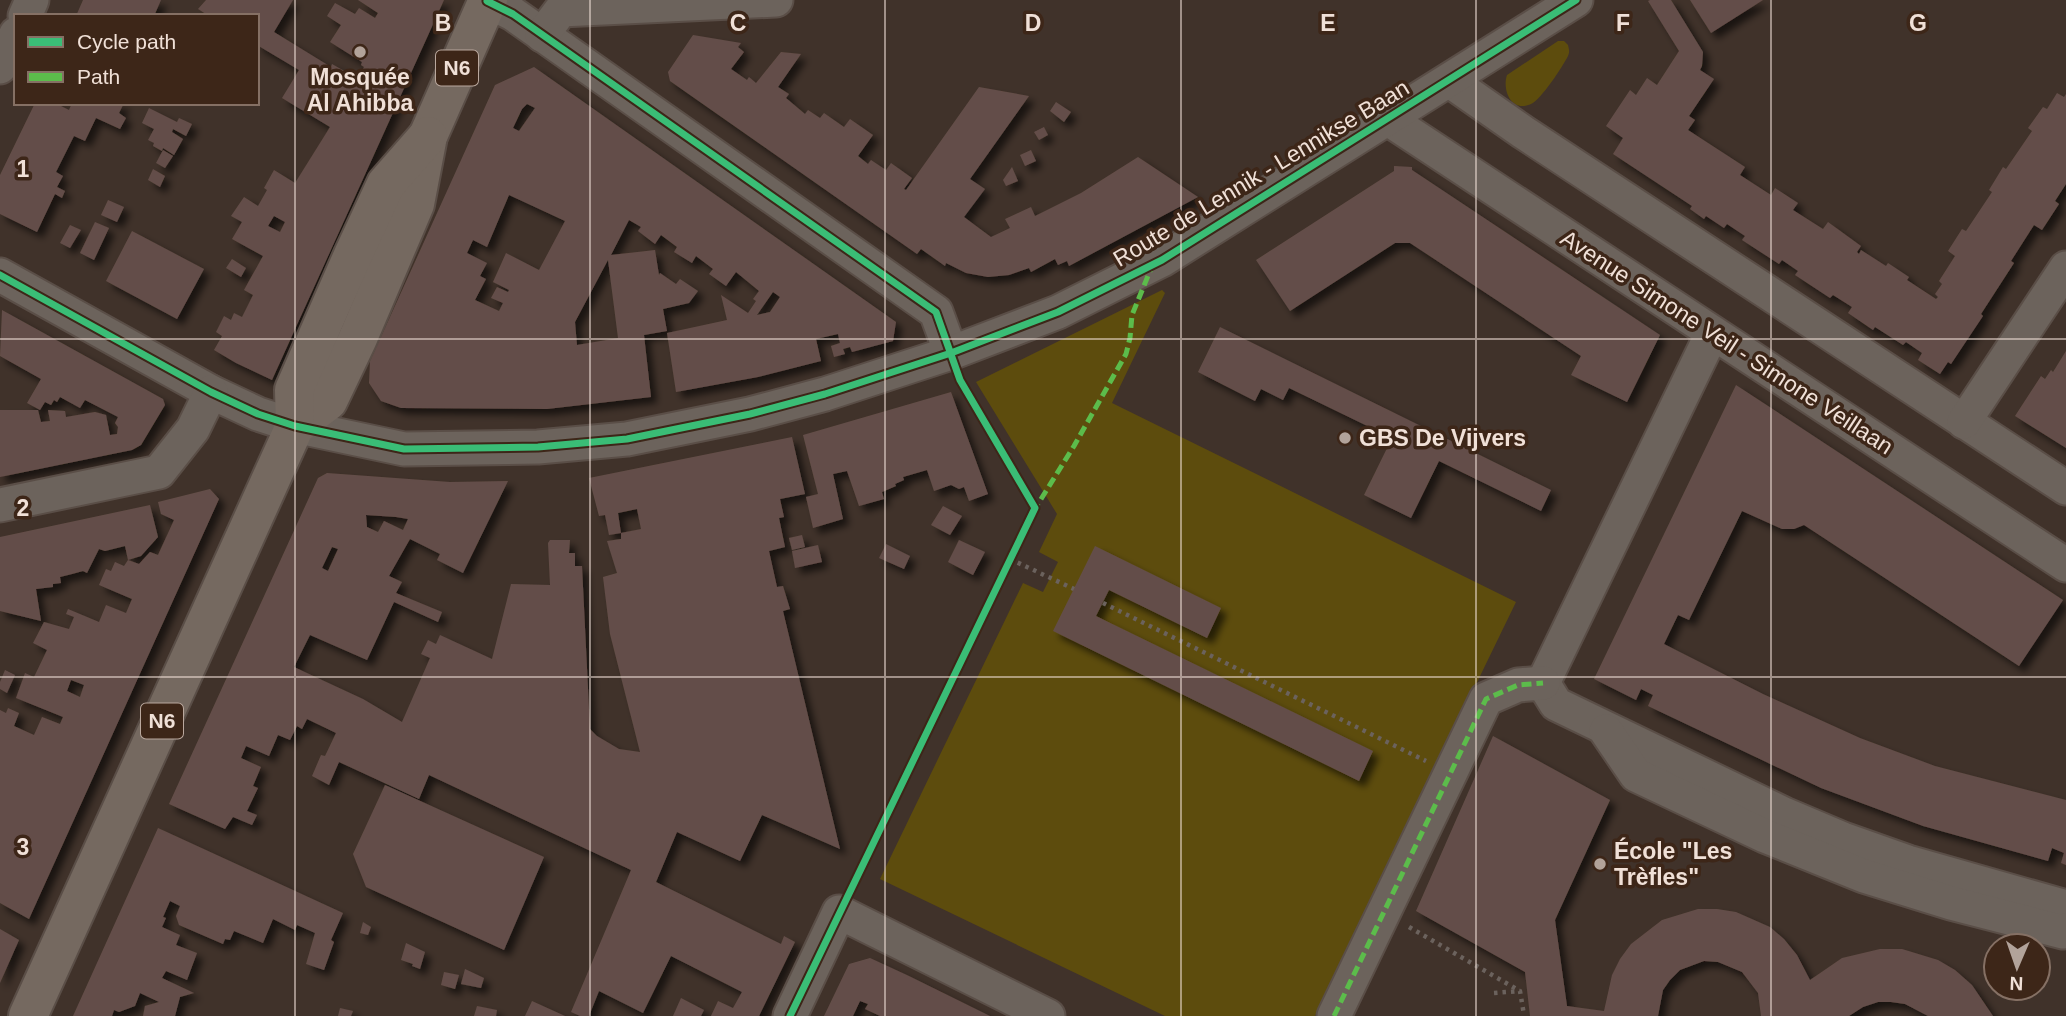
<svg xmlns="http://www.w3.org/2000/svg" width="2066" height="1016" viewBox="0 0 2066 1016" font-family="Helvetica,sans-serif">
  <style>
    .green { fill: #5d4c0d }
    .building { fill: #644e48; fill-rule: evenodd; filter: url(#shadow) }
    .lines { fill: none; stroke-linecap: round; stroke-linejoin: round }
    .minor-casing { stroke: #5a4e47; stroke-width: 37 }
    .major-casing { stroke: #5a4e47; stroke-width: 42 }
    .path { stroke: #6b625d; stroke-width: 4.5; stroke-dasharray: 3.5 5; stroke-linecap: butt }
    .minor { stroke: #6c635c; stroke-width: 33 }
    .major { stroke: #756960; stroke-width: 38 }
    .quiet { stroke: #5cbc4b; stroke-width: 5; stroke-dasharray: 10 5; stroke-linecap: butt }
    .cycleway-casing { stroke: #3d2618; stroke-width: 11 }
    .cycleway { stroke: #3abd76; stroke-width: 7 }
    .grid { fill: none; stroke: #f0e0d7; stroke-width: 2; stroke-opacity: 0.55 }
    .poi-dot { fill: #b2a39a; stroke: #3d2618; stroke-width: 2.5 }
    .labels { text-anchor: middle; stroke-width: 7; stroke-linejoin: round; paint-order: stroke }
    .shield { fill: #3d2618; stroke: #baa89e; stroke-width: 2 }
    .shield-label { font-size: 21px; font-weight: bold; fill: #f0e0d7 }
    .poi-label { font-size: 23px; font-weight: bold; fill: #f0e0d7; stroke: #3d2618; text-anchor: start }
    .street-label { font-size: 23px; fill: #f0e0d7; stroke: #3d2618 }
    .grid-label { font-size: 23px; text-anchor: middle; font-weight: bold; fill: #f0e0d7; stroke: #3d2618; stroke-width: 7; stroke-linejoin: round; paint-order: stroke }
  </style>
  <defs>
    <filter id="shadow"><feDropShadow dx="6" dy="6" stdDeviation="3.5" flood-color="#0009"/></filter>
  </defs>
  <rect width="100%" height="100%" fill="#40322a"/>
  <g class="green">
    <path d="M1558 41H1564L1568 45C1569 50 1570 51 1568 56 1563 66 1541 100 1531 104 1511 113 1502 90 1507 75Z"/>
    <polygon points="1162,290 1165,293 1112,403 1516,602 1315,1016 1165,1016 880,879 1023,583 1043,592 1058,562 1039,552 1057,514 976,382"/>
  </g>
  <g class="building">
    <polygon points="83,0 161,0 154,16 148,14 147,16 76,16"/>
    <path d="M206 0H293L274 32 331 67 332 64 358 79 364 67 361 65 362 62 330 42 341 25 327 16 335 3 355 14 359 8 375 18 378 13 358 0H444L272 380 236 363 214 350 222 336 216 332 224 316 231 320 234 313 242 317 253 295 244 290 263 256 232 239 242 222 231 216 244 197 258 206 267 190 264 188 274 170 295 183 330 127 282 98 299 70 257 45V16H209L198 9ZM274 216 285 222 280 232 268 226Z"/>
    <polygon points="1650,0 1671,0 1703,52 1702,66 1700,70 1714,79 1689,116 1695,120 1688,130 1745,167 1740,175 1771,195 1775,188 1798,203 1793,210 1823,229 1828,222 1861,246 1857,252 1859,254 1861,250 1886,266 1888,263 1909,277 1907,280 1936,299 1938,297 1935,294 1942,284 1939,281 1955,256 1948,251 1962,229 1966,231 1992,192 1989,190 2003,167 2006,169 2032,131 2028,128 2043,107 2047,109 2057,93 2064,97 2066,94 2066,184 2055,201 2059,204 2042,230 2034,225 2011,261 2014,263 1981,314 1983,316 1951,364 1948,362 1940,374 1918,360 1922,353 1906,342 1903,345 1875,327 1873,330 1848,313 1852,307 1833,295 1830,298 1795,275 1798,271 1782,260 1779,264 1742,240 1745,236 1727,224 1724,228 1706,216 1704,219 1690,209 1692,206 1613,154 1623,138 1606,126 1630,90 1636,95 1647,78 1657,85 1679,51 1648,1"/>
    <polygon points="1690,0 1763,0 1711,33"/>
    <polygon points="693,35 741,43 738,47 744,52 731,69 747,80 749,77 756,83 781,52 801,54 778,87 789,94 786,98 805,114 808,110 820,118 824,113 844,127 850,119 873,135 858,156 868,164 871,160 886,170 891,163 912,178 904,189 906,190 979,87 1029,96 970,179 985,189 964,217 991,237 1010,228 1005,219 1031,207 1035,216 1081,193 1138,157 1198,197 1069,266 1067,261 1058,265 1055,259 1031,272 1029,268 1009,275 988,277 966,273 946,263 945,266 921,249 917,254 670,81 668,72"/>
    <path d="M534 67 896 322 893 341 852 352 850 347 843 349 845 354 834 357 831 346 840 343 838 334 816 339 821 361 758 377 676 392 667 333 727 320 721 295 748 313 756 301 753 299 759 291 736 272 726 286 709 274 713 269 696 256 692 263 674 252 677 247 661 235 655 244 638 231 641 227 629 220 611 255 655 250 659 275 660 273 676 284 680 279 698 291 689 303 663 309 667 331 644 335 651 397 547 409 401 408 381 401 369 383 370 361 495 85ZM527 104 535 108 519 131 513 128 522 109ZM509 195 565 221 539 270 506 253 493 282 509 290 508 292 497 287 491 298 503 303 499 311 475 300 486 279 480 276 487 263 467 253 473 240 487 247ZM608 260 618 338 577 345 575 322ZM773 292 780 297 770 312 757 315Z"/>
    <polygon points="1056,102 1071,112 1064,122 1050,111"/>
    <polygon points="35,103 55,103 69,110 72,103 124,103 119,113 126,118 120,129 96,118 85,141 74,136 56,172 63,176 57,187 65,191 62,198 55,194 37,232 0,214 0,175"/>
    <polygon points="149,108 177,122 179,118 192,124 186,136 173,129 172,132 183,139 174,155 163,148 162,151 153,146 154,143 148,140 154,129 142,123"/>
    <polygon points="1044,127 1048,135 1039,140 1034,132"/>
    <polygon points="163,150 173,156 165,168 156,163"/>
    <polygon points="1031,150 1036,161 1025,166 1020,155"/>
    <polygon points="1394,166 1412,167 1412,170 1660,335 1627,402 1571,375 1581,356 1410,243 1395,243 1290,311 1256,260 1394,171"/>
    <polygon points="1012,167 1018,181 1006,186 1003,180"/>
    <polygon points="153,169 165,176 160,187 148,180"/>
    <polygon points="108,200 124,207 117,222 101,215"/>
    <polygon points="95,222 109,228 94,260 80,253"/>
    <polygon points="70,225 81,230 70,248 60,243"/>
    <polygon points="132,231 204,269 177,319 106,281"/>
    <polygon points="232,259 246,268 241,277 226,268"/>
    <polygon points="2,310 163,399 165,405 141,445 132,450 0,477 0,410 38,410 41,422 50,421 48,410 65,411 66,417 95,412 106,415 110,435 117,434 118,427 115,423 118,417 85,400 80,408 60,397 57,402 54,400 51,405 45,402 40,410 27,403 41,379 0,356"/>
    <polygon points="1220,327 1551,490 1541,511 1439,461 1411,518 1364,495 1392,438 1289,388 1283,400 1261,389 1255,401 1198,372"/>
    <polygon points="2066,351 2066,448 2015,416 2041,376 2045,379 2051,370 2053,372"/>
    <polygon points="1736,385 2063,600 2019,666 1804,525 1794,529 1782,529 1742,511 1689,620 1678,615 1664,644 1763,694 1860,738 1935,766 2066,800 2066,865 2061,863 2064,853 2052,848 2048,861 1923,826 1821,788 1648,706 1653,695 1641,689 1636,700 1594,679"/>
    <polygon points="951,392 988,494 969,501 964,487 959,489 951,485 934,491 927,470 903,477 904,480 895,484 896,486 882,492 884,499 859,506 847,471 833,474 843,519 813,528 806,497 818,494 803,435"/>
    <path d="M792 437 805 494 780 499 784 517 779 518 785 547 769 551 777 587 783 586 790 609 783 611 840 849 762 815 740 861 677 832 656 882 781 944 784 936 795 942 759 1016H711L718 1001 733 1008 742 992 671 956 643 1013 599 991 589 1016H580L571 1012 631 870 429 775 419 799 339 762 329 785 312 776 321 755 325 756 336 733 307 719 302 729 297 726 290 740 278 735 269 756 246 746 241 758 261 767 253 786 258 788 247 811 257 815 252 825 233 817 225 829 169 804 318 478 327 473 450 482 508 481 463 573 437 560 440 554 410 539 389 576 402 582 396 593 442 612 438 622 394 602 367 660 310 635 294 667 363 699 402 722 430 658 421 654 428 640 436 644 440 635 492 659 511 584 550 585 548 543 550 540H570L569 553H575V566H582L590 729 597 736 619 749 640 752 610 634 603 577 617 573 607 541 621 539V533L641 529 637 509 618 513 621 533 609 535 605 515 599 516 589 478ZM366 515 396 517 408 519 403 530 384 521 378 532 367 527ZM332 547 338 549 328 571 322 568Z"/>
    <path d="M210 489 219 499 29 919 0 903V710L6 713 8 708 19 713 14 726 34 735 42 717 60 724 63 717 16 698 25 673 34 677 47 650 33 643 44 622 69 629 74 617 66 614 68 609 99 622 106 605 126 613 132 599 99 585 106 569 111 571 115 562 124 566 128 560 139 564 150 552 158 555 174 520 161 514 158 502ZM71 680 84 685 80 697 67 691Z"/>
    <polygon points="150,505 158,537 141,556 128,560 125,546 105,551 99,549 87,573 83,571 72,574 60,577 61,583 53,584 53,587 36,589 41,621 0,611 0,537"/>
    <polygon points="943,506 962,516 950,535 931,525"/>
    <polygon points="802,535 805,547 792,550 789,538"/>
    <polygon points="959,540 985,552 973,575 948,562"/>
    <polygon points="886,544 910,556 904,569 879,558"/>
    <polygon points="818,545 822,562 795,568 792,551"/>
    <polygon points="1095,546 1221,608 1207,638 1109,590 1096,616 1373,751 1359,781 1053,631"/>
    <polygon points="5,670 15,675 7,693 0,689 0,682"/>
    <polygon points="1493,736 1610,800 1555,920 1567,1006 1604,1011 1612,975 1620,959 1631,944 1662,920 1698,909 1717,909 1736,912 1770,927 1784,939 1797,955 1810,980 1842,958 1880,949 1902,949 1938,960 1955,970 1972,985 1993,1016 1928,1016 1905,1004 1891,1002 1878,1002 1863,1007 1849,1016 1761,1016 1758,993 1742,972 1718,962 1704,961 1680,970 1670,980 1663,990 1658,1016 1530,1016 1525,972 1416,911"/>
    <polygon points="385,785 544,857 504,950 366,887 353,854"/>
    <polygon points="158,828 343,913 331,940 334,942 324,970 306,964 315,933 297,925 295,930 273,919 263,943 234,931 230,940 225,939 223,944 179,925 176,916 180,906 170,901 163,917 166,918 162,927 180,935 176,945 197,953 187,980 166,971 162,978 194,993 180,997 175,1016 143,1016 145,1006 159,1002 140,993 135,1006 119,1012 114,1010 112,1016 73,1016"/>
    <polygon points="363,922 371,927 368,935 360,933"/>
    <polygon points="0,929 19,940 0,983"/>
    <polygon points="406,943 425,952 420,969 412,966 413,964 401,960"/>
    <polygon points="870,958 909,976 990,1016 880,1016 865,1009 868,1004 860,1001 853,1016 824,1016 849,964"/>
    <polygon points="465,969 484,978 481,988 461,984"/>
    <polygon points="444,972 459,975 455,989 441,985"/>
    <polygon points="681,998 704,1010 701,1016 673,1016"/>
    <polygon points="532,1001 565,1016 525,1016"/>
    <polygon points="477,1006 497,1010 496,1016 474,1016"/>
    <polygon points="340,1008 353,1011 351,1016 338,1016"/>
  </g>
  <g class="lines">
    <defs>
      <g id="minor">
        <polyline points="487,1 513,14 936,312 951,353"/>
        <polyline points="25,16 32,0"/>
        <polyline points="542,35 561,10 776,0"/>
        <polyline points="0,67 16,34"/>
        <polyline points="1450,81 1523,132 2066,488"/>
        <polyline points="1388,119 2066,565"/>
        <polyline points="0,275 211,392 258,414 295,426 404,449 538,447 627,439 750,414 825,394 951,353 1058,312 1162,260 1576,0"/>
        <polyline points="1964,422 2066,268"/>
        <polyline points="0,505 159,472 193,429 211,392"/>
        <polyline points="1543,683 1556,704 1784,814 1843,839 1908,862 2066,907"/>
        <polyline points="1543,683 1705,348 1714,334"/>
        <polyline points="1606,731 1636,775 1765,836 1864,876 1951,903 2063,932 2066,930"/>
        <polyline points="790,1016 839,912 1048,1016"/>
        <polyline points="1334,1016 1486,699 1518,685 1543,683"/>
      </g>
      <g id="major">
        <polyline points="295,426 328,401 358,338 415,204 428,136 488,0"/>
        <polyline points="28,1016 295,426 294,390 353,255 386,184 428,136"/>
      </g>
    </defs>
    <use href="#minor" class="minor-casing"/>
    <use href="#major" class="major-casing"/>
    <g class="path">
      <polyline points="1010,559 1074,589"/>
      <polyline points="1103,603 1426,761"/>
      <polyline points="1409,927 1520,991 1524,1015"/>
      <polyline points="1494,993 1520,991"/>
    </g>
    <use href="#minor" class="minor"/>
    <use href="#major" class="major"/>
    <g class="quiet">
      <polyline points="1033,512 1074,446 1126,354 1130,338 1132,315 1152,266"/>
      <polyline points="1334,1016 1486,699 1518,685 1543,683"/>
    </g>
    <defs>
      <g id="cycleway">
        <polyline points="487,1 513,14 936,312 960,380 1035,508 790,1016"/>
        <polyline points="0,275 211,392 258,414 295,426 404,449 538,447 627,439 750,414 825,394 951,353 1058,312 1162,260 1576,0"/>
      </g>
    </defs>
    <use href="#cycleway" class="cycleway-casing"/>
    <use href="#cycleway" class="cycleway"/>
  </g>
  <path class="grid" d="M295 0V1016M590 0V1016M885 0V1016M1181 0V1016M1476 0V1016M1771 0V1016M0 339H2066M0 677H2066"/>
  <g class="poi-dot">
    <circle cx="360" cy="52" r="7"/>
    <circle cx="1345" cy="438" r="7"/>
    <circle cx="1600" cy="864" r="7"/>
  </g>
  <g class="labels">
    <g class="shield">
      <rect x="436" y="50.5" width="42" height="35" rx="5"/>
      <rect x="141" y="703.5" width="42" height="35" rx="5"/>
    </g>
    <g class="shield-label">
      <text x="457" y="75">N6</text>
      <text x="162" y="728">N6</text>
    </g>
    <g class="poi-label">
      <text x="360" y="85" text-anchor="middle">Mosquée<tspan x="360" dy="26">Al Ahibba</tspan></text>
      <text x="1359" y="446">GBS De Vijvers</text>
      <text x="1614" y="859">École "Les<tspan x="1614" dy="26">Trèfles"</tspan></text>
    </g>
    <g class="street-label">
      <text transform="translate(1261 173) rotate(-31)" y="8">Route de Lennik - Lennikse Baan</text>
      <text transform="translate(1727 342) rotate(33)" y="8">Avenue Simone Veil - Simone Veillaan</text>
    </g>
  </g>
  <g class="grid-label">
    <text x="443" y="31">B</text>
    <text x="738" y="31">C</text>
    <text x="1033" y="31">D</text>
    <text x="1328" y="31">E</text>
    <text x="1623" y="31">F</text>
    <text x="1918" y="31">G</text>
    <text x="23" y="177">1</text>
    <text x="23" y="516">2</text>
    <text x="23" y="855">3</text>
  </g>
  <rect x="14" y="14" width="245" height="91" fill="#3d2618" stroke="#857064" stroke-width="2"/>
  <rect x="28" y="37" width="35" height="10" fill="#3abd76" stroke="#857064" stroke-width="2"/>
  <text x="77" y="49" font-size="21" fill="#f0e0d7">Cycle path</text>
  <rect x="28" y="72" width="35" height="10" fill="#5cbc4b" stroke="#857064" stroke-width="2"/>
  <text x="77" y="84" font-size="21" fill="#f0e0d7">Path</text>
  <g transform="translate(2017 967) rotate(182)"><circle r="33" fill="#3d2618" stroke="#857064" stroke-width="2"/>
  <path d="M0-5L12 26L0 18L-12 26Z" fill="#b2a39a"/>
  <text y="-10" font-size="19" font-weight="bold" text-anchor="middle" fill="#f0e0d7">N</text>
  </g>
</svg>
